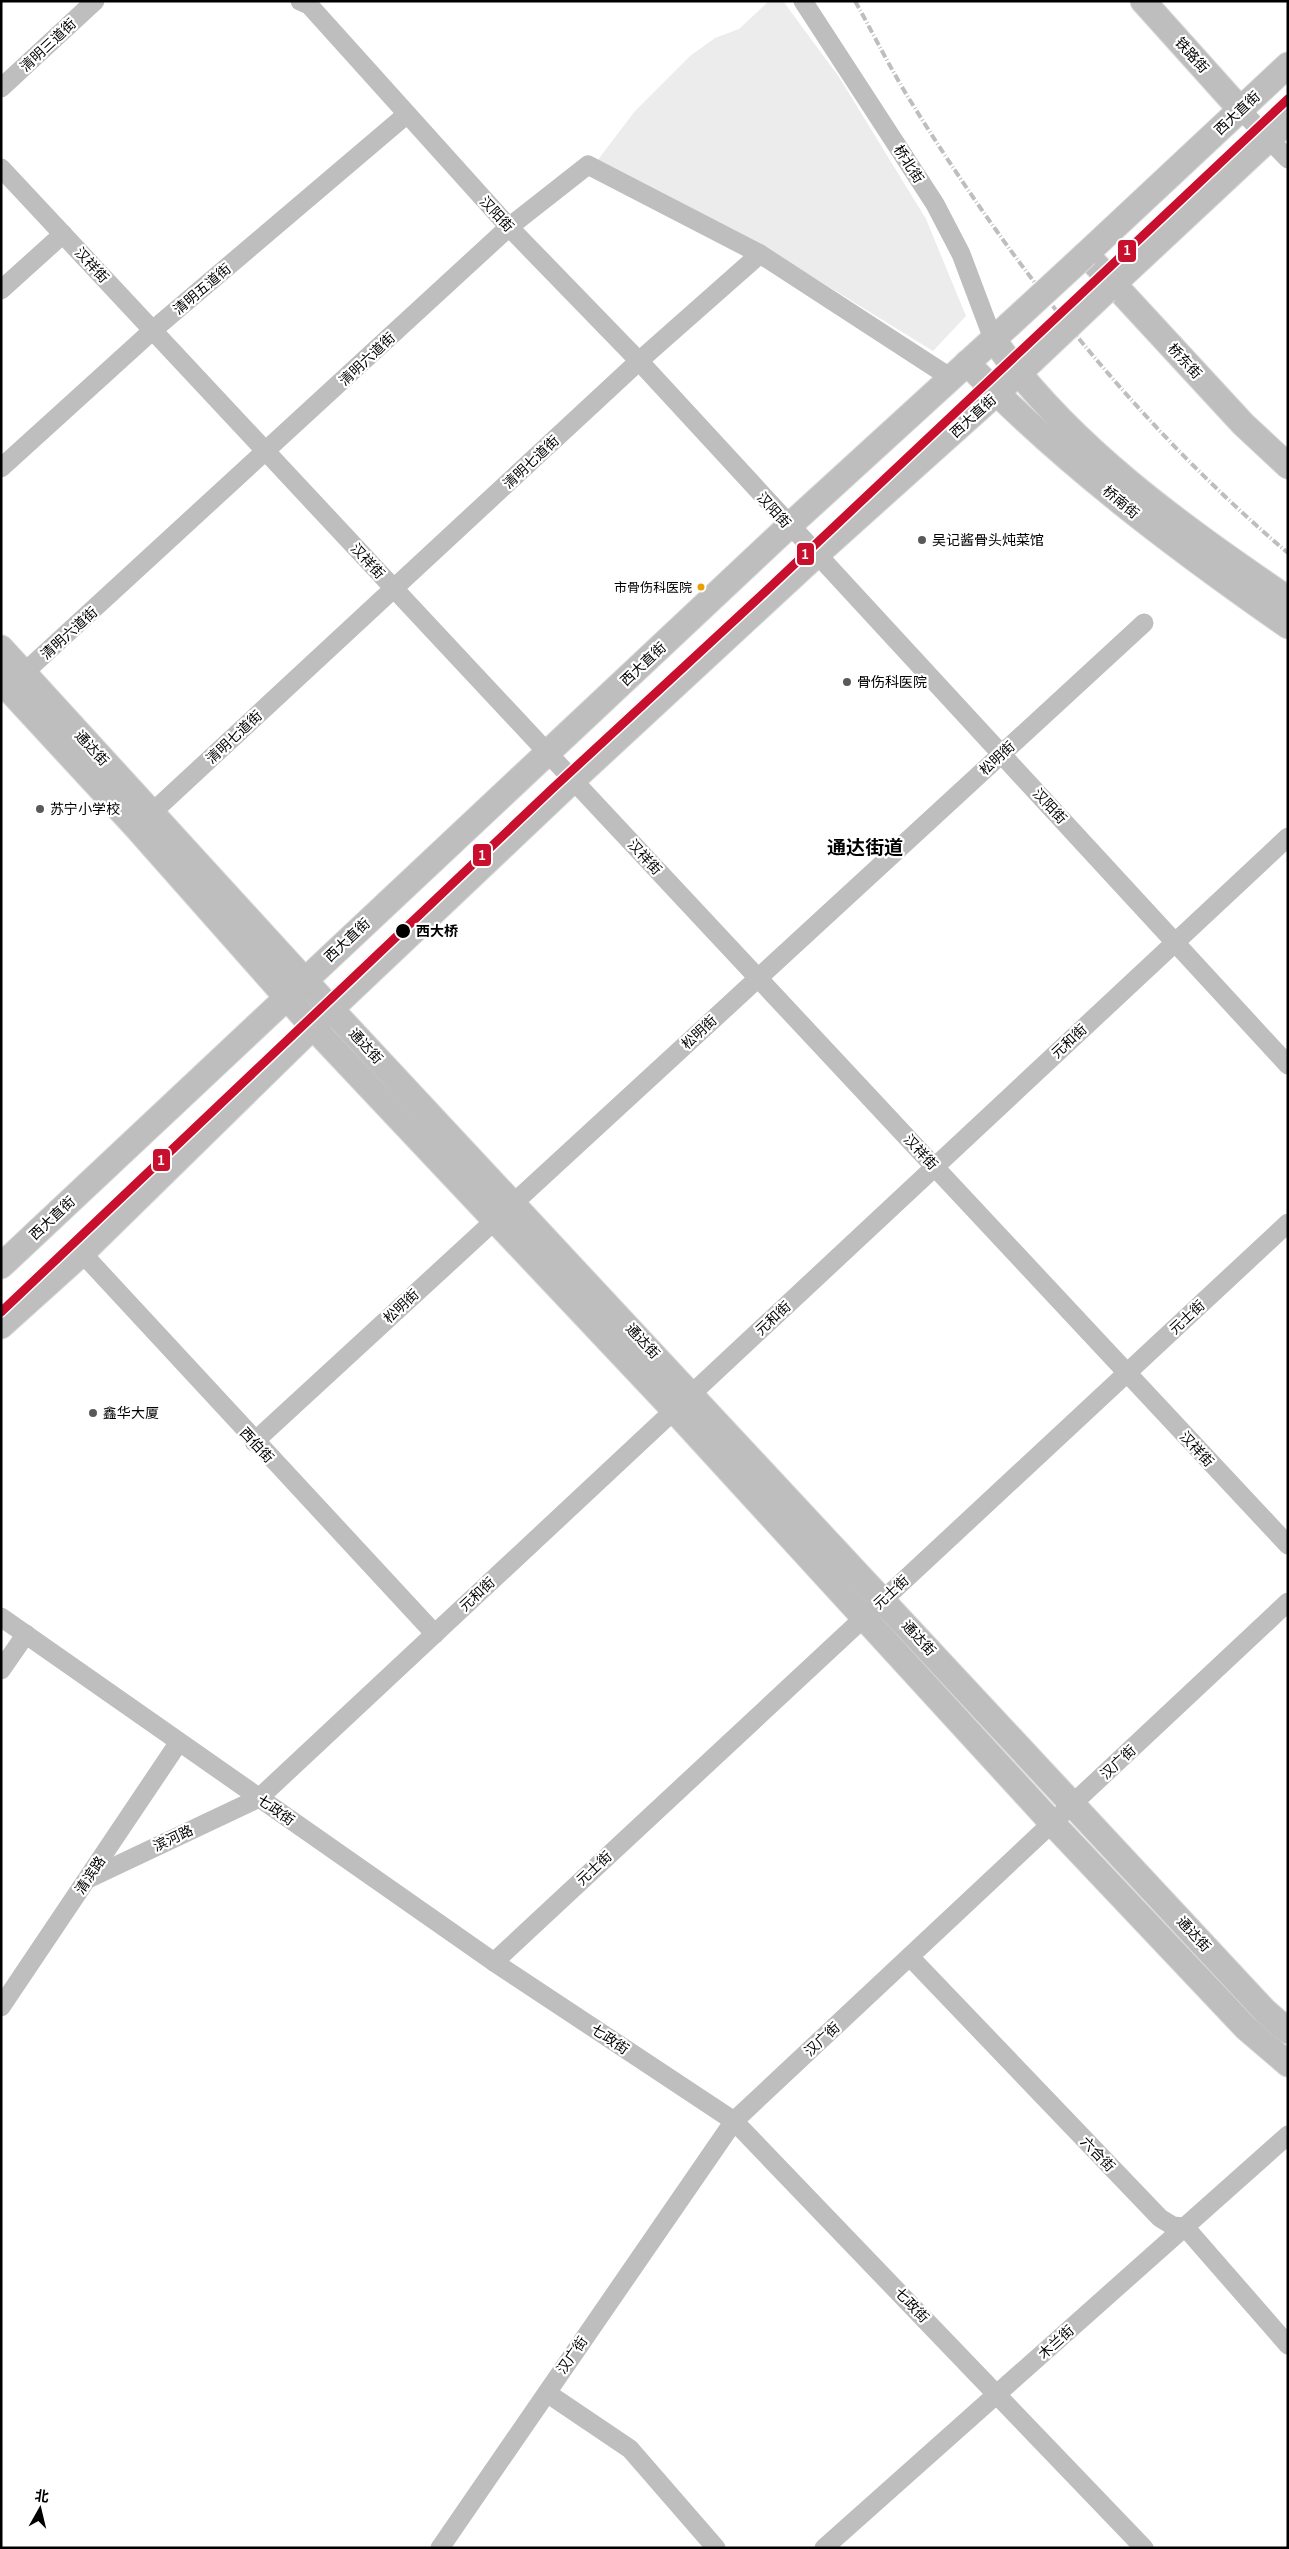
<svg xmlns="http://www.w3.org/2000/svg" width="1289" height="2549" viewBox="0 0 1289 2549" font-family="'Archivo Narrow','Noto Sans SC',sans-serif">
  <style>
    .green { fill: #ececec }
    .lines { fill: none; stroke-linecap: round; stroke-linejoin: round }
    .major-casing { stroke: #dbdbdb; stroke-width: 27 }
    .minor { stroke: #bebebe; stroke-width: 19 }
    .major { stroke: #bebebe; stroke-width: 25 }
    .rail { stroke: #bebebe; stroke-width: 4; stroke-dasharray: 8 2.5 1 2.5; stroke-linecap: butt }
    .major-bridge-casing { stroke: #dbdbdb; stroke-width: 27; stroke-linecap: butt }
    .major-bridge { stroke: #bebebe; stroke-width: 25 }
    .metro-1-casing { stroke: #fff; stroke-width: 12 }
    .metro-1 { stroke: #c8102e; stroke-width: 9 }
    .poi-dot { fill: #595959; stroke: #fff; stroke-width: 2 }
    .bus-dot { fill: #eb9e00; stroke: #fff; stroke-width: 2 }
    .stop-dot { fill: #000; stroke: #fff; stroke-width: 2 }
    .labels { text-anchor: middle; stroke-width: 4.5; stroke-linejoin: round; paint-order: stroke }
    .bus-label { font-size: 13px; fill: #000; stroke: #fff; text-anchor: end }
    .street-label { font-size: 14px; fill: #000; stroke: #fff }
    .poi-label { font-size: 14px; fill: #000; stroke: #fff; text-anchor: start }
    .stop-label { font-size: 14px; font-weight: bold; fill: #000; stroke: #fff; text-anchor: start }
    .district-label { font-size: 19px; font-weight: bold; fill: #000; stroke: #fff }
    .line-badge { stroke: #fff; stroke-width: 2 }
    .badge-label { font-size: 14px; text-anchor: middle; font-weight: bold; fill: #fff }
  </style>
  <rect width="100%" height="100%" fill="#fff"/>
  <polygon class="green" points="769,1 783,1 839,77 926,219 966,316 933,351 764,247 597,161 635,111 690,56 715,38 739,29"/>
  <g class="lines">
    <defs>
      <g id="major">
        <polyline points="1143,1 1240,109"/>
        <polyline points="1288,65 1086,254 1243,424 1288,466"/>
        <polyline points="1106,291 1288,121"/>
        <path d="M993 339C1069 447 1180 525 1288 599"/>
        <path d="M967 363C1063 463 1175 547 1288 626"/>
        <polyline points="1,648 331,1009 1265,2011 1288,2031"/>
        <polyline points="1,681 136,827 313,1027 674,1410 1053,1824 1246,2028 1288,2064"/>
        <polyline points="1,1266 789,526 1009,325"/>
        <polyline points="1,1326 82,1253 331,1009 573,780 816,555 1032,361"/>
      </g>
    </defs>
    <use href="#major" class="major-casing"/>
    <g class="minor">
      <polyline points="300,1 309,5 509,227 639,361 1288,1065"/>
      <polyline points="803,1 935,204 961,254 993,339"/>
      <polyline points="1,88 95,1"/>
      <polyline points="1240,109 1288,159"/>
      <polyline points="1,168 1288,1545"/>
      <polyline points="1,290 63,234"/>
      <polyline points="1,468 153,330 406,115"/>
      <polyline points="14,682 509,227 588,165 760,254"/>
      <polyline points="143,821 639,361 760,254 951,378"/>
      <polyline points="82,1253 435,1634"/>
      <polyline points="254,1442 1144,623"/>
      <polyline points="1,1617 494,1962 734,2121 1144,2548"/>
      <polyline points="1,1670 26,1634"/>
      <polyline points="88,1879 259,1798 1288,837"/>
      <polyline points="910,1957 1160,2218 1173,2226 1185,2227 1288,2345"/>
      <polyline points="494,1962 1288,1223"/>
      <polyline points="1,2007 179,1742"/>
      <polyline points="547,2393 630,2449 716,2548"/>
      <polyline points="440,2548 734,2121 1288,1602"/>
      <polyline points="824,2548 1288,2135"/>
    </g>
    <use href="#major" class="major"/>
    <path class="rail" d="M855 1C873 33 889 66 908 97 1012 266 1136 424 1288 553"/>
    <defs>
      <g id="major-bridge">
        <polyline points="1009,325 1086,254"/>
        <polyline points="1032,361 1106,291"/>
      </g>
    </defs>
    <use href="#major-bridge" class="major-bridge-casing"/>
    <use href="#major-bridge" class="major-bridge"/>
    <defs>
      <polyline id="metro-1" points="1,1312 552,789 766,591 1288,99"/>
    </defs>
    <use href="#metro-1" class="metro-1-casing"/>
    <use href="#metro-1" class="metro-1"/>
  </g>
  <g class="poi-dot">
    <circle cx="922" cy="540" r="5"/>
    <circle cx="847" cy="682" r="5"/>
    <circle cx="40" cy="809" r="5"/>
    <circle cx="93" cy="1413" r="5"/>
  </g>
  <circle class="bus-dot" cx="701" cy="587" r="4.5"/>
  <circle class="stop-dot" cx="403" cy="931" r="8"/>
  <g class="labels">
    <g class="bus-label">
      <text x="692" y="592">市骨伤科医院</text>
    </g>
    <g class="street-label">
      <text transform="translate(48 45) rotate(-43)" y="5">清明三道街</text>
      <text transform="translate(1192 55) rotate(48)" y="5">铁路街</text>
      <text transform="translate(1237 113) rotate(-43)" y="5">西大直街</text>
      <text transform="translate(909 164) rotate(57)" y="5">桥北街</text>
      <text transform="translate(497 214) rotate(47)" y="5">汉阳街</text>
      <text transform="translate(92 265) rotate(47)" y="5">汉祥街</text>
      <text transform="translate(202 289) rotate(-40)" y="5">清明五道街</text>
      <text transform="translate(367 359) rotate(-43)" y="5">清明六道街</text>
      <text transform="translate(1185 361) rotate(47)" y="5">桥东街</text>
      <text transform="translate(973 416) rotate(-42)" y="5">西大直街</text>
      <text transform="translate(531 462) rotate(-43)" y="5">清明七道街</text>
      <text transform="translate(1121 502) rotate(40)" y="5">桥南街</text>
      <text transform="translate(774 510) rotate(48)" y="5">汉阳街</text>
      <text transform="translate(368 561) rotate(47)" y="5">汉祥街</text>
      <text transform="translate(69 633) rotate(-42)" y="5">清明六道街</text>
      <text transform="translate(643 664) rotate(-43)" y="5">西大直街</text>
      <text transform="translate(234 737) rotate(-43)" y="5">清明七道街</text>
      <text transform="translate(92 748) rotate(47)" y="5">通达街</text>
      <text transform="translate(997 758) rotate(-43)" y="5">松明街</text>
      <text transform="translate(1050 806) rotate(47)" y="5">汉阳街</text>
      <text transform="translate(645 857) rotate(47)" y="5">汉祥街</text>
      <text transform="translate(347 940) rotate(-43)" y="5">西大直街</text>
      <text transform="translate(699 1032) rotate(-43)" y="5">松明街</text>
      <text transform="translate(1069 1041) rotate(-43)" y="5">元和街</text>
      <text transform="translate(366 1046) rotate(47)" y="5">通达街</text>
      <text transform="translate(921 1152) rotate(47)" y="5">汉祥街</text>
      <text transform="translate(52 1218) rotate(-43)" y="5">西大直街</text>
      <text transform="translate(401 1306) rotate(-43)" y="5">松明街</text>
      <text transform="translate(1187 1317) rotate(-43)" y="5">元士街</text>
      <text transform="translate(773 1318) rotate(-43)" y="5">元和街</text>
      <text transform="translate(643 1341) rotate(47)" y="5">通达街</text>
      <text transform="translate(257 1445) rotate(47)" y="5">西伯街</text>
      <text transform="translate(1197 1449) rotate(47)" y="5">汉祥街</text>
      <text transform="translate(891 1592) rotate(-43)" y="5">元士街</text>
      <text transform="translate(477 1594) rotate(-43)" y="5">元和街</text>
      <text transform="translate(919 1638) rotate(47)" y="5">通达街</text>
      <text transform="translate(1118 1762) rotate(-43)" y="5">汉广街</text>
      <text transform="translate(276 1810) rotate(35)" y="5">七政街</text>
      <text transform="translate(173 1838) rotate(-25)" y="5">滨河路</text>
      <text transform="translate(594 1868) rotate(-43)" y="5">元士街</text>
      <text transform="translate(90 1875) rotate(-56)" y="5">清滨路</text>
      <text transform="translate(1194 1934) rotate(47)" y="5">通达街</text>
      <text transform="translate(610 2039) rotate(34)" y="5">七政街</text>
      <text transform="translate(822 2039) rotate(-43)" y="5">汉广街</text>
      <text transform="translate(1098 2154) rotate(46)" y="5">六合街</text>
      <text transform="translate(912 2305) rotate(46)" y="5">七政街</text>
      <text transform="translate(1056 2342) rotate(-42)" y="5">木兰街</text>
      <text transform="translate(572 2355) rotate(-55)" y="5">汉广街</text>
    </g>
    <g class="poi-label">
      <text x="932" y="545">吴记酱骨头炖菜馆</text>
      <text x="857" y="687">骨伤科医院</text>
      <text x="50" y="814">苏宁小学校</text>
      <text x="103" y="1418">鑫华大厦</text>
    </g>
    <g class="stop-label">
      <text x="416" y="936">西大桥</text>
    </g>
    <g class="district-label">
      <text x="865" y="854">通达街道</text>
    </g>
  </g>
  <g class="line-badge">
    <rect x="1117" y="239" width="20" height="24" rx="5" fill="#c8102e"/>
    <rect x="796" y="542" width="19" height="24" rx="5" fill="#c8102e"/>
    <rect x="472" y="843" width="20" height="24" rx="5" fill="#c8102e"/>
    <rect x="152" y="1148" width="19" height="24" rx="5" fill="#c8102e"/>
  </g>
  <g class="badge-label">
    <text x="1127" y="255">1</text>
    <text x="805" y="559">1</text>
    <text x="482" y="860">1</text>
    <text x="161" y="1165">1</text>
  </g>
  <rect width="1289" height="2549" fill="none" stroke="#000000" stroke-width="5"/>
  <g transform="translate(40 2509) rotate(8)" stroke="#ffffff" stroke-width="4" paint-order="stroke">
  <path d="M0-4L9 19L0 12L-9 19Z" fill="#000000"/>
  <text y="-8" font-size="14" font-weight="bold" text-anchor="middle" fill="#000000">北</text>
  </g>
</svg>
